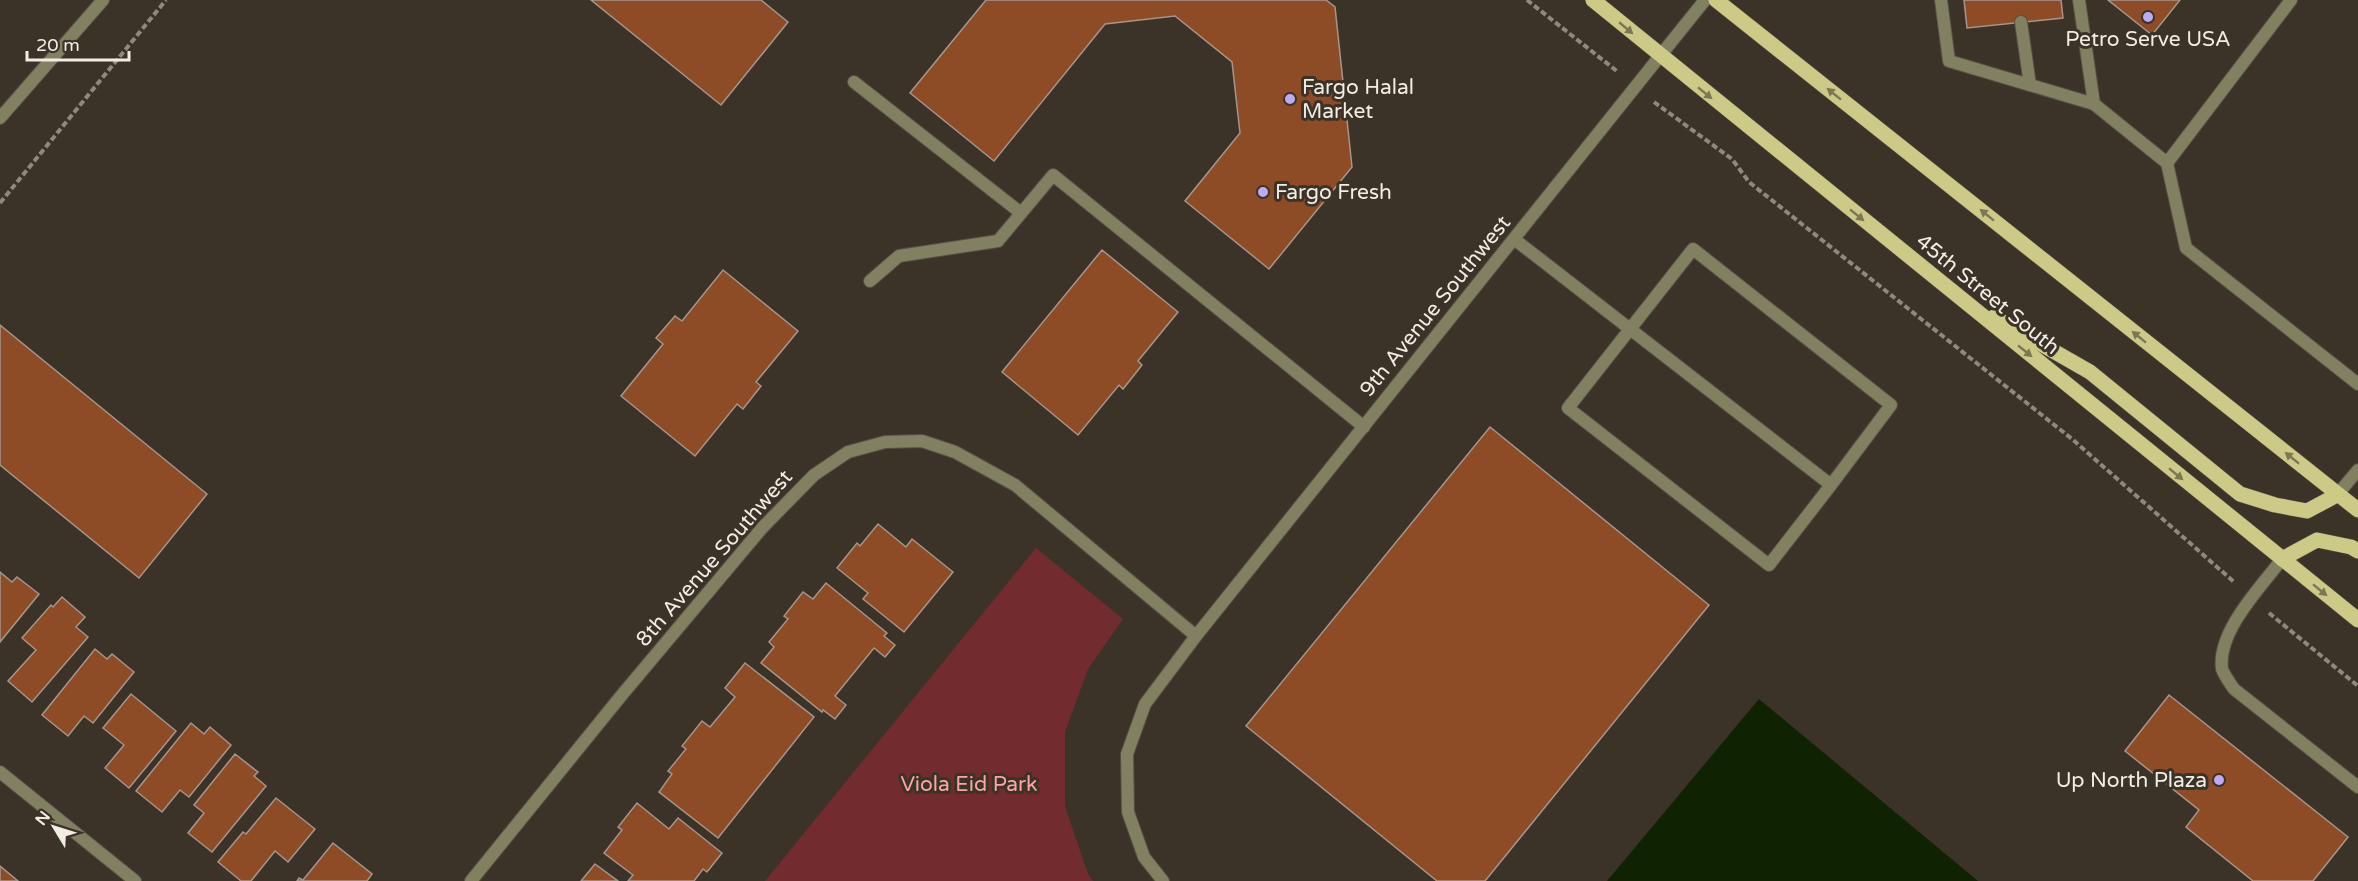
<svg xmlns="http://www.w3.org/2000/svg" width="2358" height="881" viewBox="0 0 2358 881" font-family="'Varela Round',sans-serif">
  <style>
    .green { fill: #722b2e }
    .water { fill: #0f2202 }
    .building { fill: #8d4c26; stroke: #a6958d; stroke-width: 1.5 }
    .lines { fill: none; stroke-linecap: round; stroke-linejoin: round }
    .service-casing { stroke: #585145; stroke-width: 14 }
    .minor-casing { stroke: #585145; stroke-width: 14 }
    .tertiary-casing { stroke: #585145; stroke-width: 14 }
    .primary-casing { stroke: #585145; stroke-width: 16 }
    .path { stroke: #8f887e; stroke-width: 4; stroke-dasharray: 6 3; stroke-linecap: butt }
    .service { stroke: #818060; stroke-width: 12 }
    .minor { stroke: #818060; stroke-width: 12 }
    .tertiary { stroke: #818060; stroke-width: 12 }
    .primary { stroke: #cdca88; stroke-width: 15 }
    .oneway { fill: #7d7753 }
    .poi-dot { fill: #bcaaf6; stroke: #3b3327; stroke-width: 2 }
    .labels { text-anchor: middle; stroke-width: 6; stroke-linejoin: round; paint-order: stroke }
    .poi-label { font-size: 21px; fill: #f1ece4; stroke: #3b3327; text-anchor: start }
    .street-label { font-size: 21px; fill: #f1ece4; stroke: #3b3327 }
    .park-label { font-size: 21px; fill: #fca4a3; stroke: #3b3327 }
  </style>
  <rect width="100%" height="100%" fill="#3b3327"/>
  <polygon class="green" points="1036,548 1123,619 1088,669 1065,732 1065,806 1088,874 1093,881 765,881"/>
  <polygon class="water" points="1759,699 1978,881 1607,881"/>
  <g class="building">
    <polygon points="591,0 761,0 788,22 721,105"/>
    <polygon points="986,0 1326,0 1335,7 1352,167 1269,269 1185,201 1240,133 1232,62 1175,16 1105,24 994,161 910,93"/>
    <polygon points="1964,0 2061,0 2063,18 1967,28"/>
    <polygon points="2108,0 2180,0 2152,35"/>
    <polygon points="1102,250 1178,312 1138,361 1142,365 1123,389 1119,385 1078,435 1002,372"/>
    <polygon points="723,270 798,331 756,382 761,386 743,409 737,404 695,456 621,396 663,344 656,338 675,316 682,321"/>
    <polygon points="0,325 207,494 139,578 0,465"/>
    <polygon points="1490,427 1709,605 1485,881 1437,881 1246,726"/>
    <polygon points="878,524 906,547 912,539 953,572 904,632 863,599 868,593 837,568 857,543 860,546"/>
    <polygon points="0,572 12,582 17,577 39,594 0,642"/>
    <polygon points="826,583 887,633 884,636 895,645 885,657 874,648 835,696 846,705 835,719 823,710 822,712 761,663 774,647 769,642 788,619 784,616 803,592 813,599"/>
    <polygon points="62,597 85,617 76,627 88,637 32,702 8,681 36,650 22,638 51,605 53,607"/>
    <polygon points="95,649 107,659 112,654 134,672 93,723 84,716 68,736 42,715"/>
    <polygon points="745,663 814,717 718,838 659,792 672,774 668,771 686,749 682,746 702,721 710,727 735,697 725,688"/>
    <polygon points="131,694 176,731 129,788 105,768 124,745 103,728"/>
    <polygon points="2169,695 2348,837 2313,881 2253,881 2186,827 2199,810 2125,751"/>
    <polygon points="191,723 204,734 210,727 231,745 189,797 180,790 162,812 136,791"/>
    <polygon points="235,754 258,772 254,776 266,786 212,852 188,833 204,813 194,805"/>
    <polygon points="276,798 315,829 288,862 275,851 251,881 241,881 218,862 243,832 246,834"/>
    <polygon points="637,803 669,829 678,818 722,853 707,872 703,869 694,881 628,881 633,875 604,853 622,830 618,827"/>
    <polygon points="333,843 372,874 367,881 297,881 299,878 303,880"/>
    <polygon points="595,864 618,881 581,881"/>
    <polygon points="0,866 18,881 0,881"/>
  </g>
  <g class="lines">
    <defs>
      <g id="service">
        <polyline points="1941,0 1949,61 2094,104"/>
        <polyline points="2079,0 2094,104 2167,163 2186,248 2358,384"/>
        <polyline points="2021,22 2030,85"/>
        <polyline points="854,82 1021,213"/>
        <polyline points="2167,163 2291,0"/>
        <polyline points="1514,239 1831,485 1769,565 1568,408 1693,249 1891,405 1831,485"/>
        <polyline points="870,281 899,256 998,241 1053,175 1364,427"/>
        <polyline points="2337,495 2358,470"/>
        <path d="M2282 559C2261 587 2217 631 2222 669 2224 675 2230 683 2234 689L2358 787"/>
      </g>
      <g id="minor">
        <polyline points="0,772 135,881"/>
        <polyline points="471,881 621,696 762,528 814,475 848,452 885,442 922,441 955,452 1015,485 1196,636"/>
        <polyline points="1163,881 1144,857 1128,812 1127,754 1145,704 1196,636 1660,56"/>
      </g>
      <g id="tertiary">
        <polyline points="1660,56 1705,0"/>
        <polyline points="0,118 103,0"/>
      </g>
      <g id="primary">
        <polyline points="1593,0 2358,620"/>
        <polyline points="1716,0 2358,510"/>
        <polyline points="1994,317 2090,372 2240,494 2275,505 2307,511 2337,495"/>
        <polyline points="2282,559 2317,540 2351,547 2358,551"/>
      </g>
    </defs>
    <use href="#service" class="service-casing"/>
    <use href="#minor" class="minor-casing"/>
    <use href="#tertiary" class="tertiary-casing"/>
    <use href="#primary" class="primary-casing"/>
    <g class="path">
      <polyline points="1527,0 1618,72"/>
      <polyline points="1654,102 1732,159 1749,182 2072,439 2234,582"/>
      <polyline points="0,203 166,0"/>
      <polyline points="2269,613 2358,686"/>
    </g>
    <use href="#service" class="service"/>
    <use href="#minor" class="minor"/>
    <use href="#tertiary" class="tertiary"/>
    <use href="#primary" class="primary"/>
  </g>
  <defs><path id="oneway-solid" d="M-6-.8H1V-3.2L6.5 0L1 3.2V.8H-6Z" transform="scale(1.5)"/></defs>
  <g class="oneway">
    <use href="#oneway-solid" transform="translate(1626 28) rotate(40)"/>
    <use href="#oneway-solid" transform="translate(1705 93) rotate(39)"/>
    <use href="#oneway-solid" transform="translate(1834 94) rotate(-141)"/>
    <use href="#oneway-solid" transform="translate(1857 215) rotate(39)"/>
    <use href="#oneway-solid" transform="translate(1987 215) rotate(-141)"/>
    <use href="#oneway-solid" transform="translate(2139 337) rotate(-141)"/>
    <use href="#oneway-solid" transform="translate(2025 351) rotate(39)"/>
    <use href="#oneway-solid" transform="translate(2292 458) rotate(-141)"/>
    <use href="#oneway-solid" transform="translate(2176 474) rotate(39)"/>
    <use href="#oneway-solid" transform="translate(2320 590) rotate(39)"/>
  </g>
  <g class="poi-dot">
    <circle cx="2148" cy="17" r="6"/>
    <circle cx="1290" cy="99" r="6"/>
    <circle cx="1263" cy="192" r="6"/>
    <circle cx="2219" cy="780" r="6"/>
  </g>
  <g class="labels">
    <g class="poi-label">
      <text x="2148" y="46" text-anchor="middle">Petro Serve USA</text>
      <text x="1302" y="94">Fargo Halal<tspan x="1302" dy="24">Market</tspan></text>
      <text x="1275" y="199">Fargo Fresh</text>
      <text x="2207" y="787" text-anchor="end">Up North Plaza</text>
    </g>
    <g class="street-label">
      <text transform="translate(1988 294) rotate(39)" y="7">45th Street South</text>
      <text transform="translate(1435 306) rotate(-51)" y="7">9th Avenue Southwest</text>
      <text transform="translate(714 558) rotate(-49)" y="7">8th Avenue Southwest</text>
    </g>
    <g class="park-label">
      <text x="969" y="791">Viola Eid Park</text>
    </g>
  </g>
  <g transform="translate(54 827) rotate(308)" stroke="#3b3327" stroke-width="4.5" paint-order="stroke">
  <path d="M0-4.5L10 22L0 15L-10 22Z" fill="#f1ece4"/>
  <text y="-9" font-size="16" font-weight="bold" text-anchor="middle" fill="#f1ece4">N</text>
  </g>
  <path d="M27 51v9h102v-9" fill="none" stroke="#f1ece4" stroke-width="3"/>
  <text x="36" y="51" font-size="18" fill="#f1ece4" stroke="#3b3327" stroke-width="4.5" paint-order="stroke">20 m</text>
</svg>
